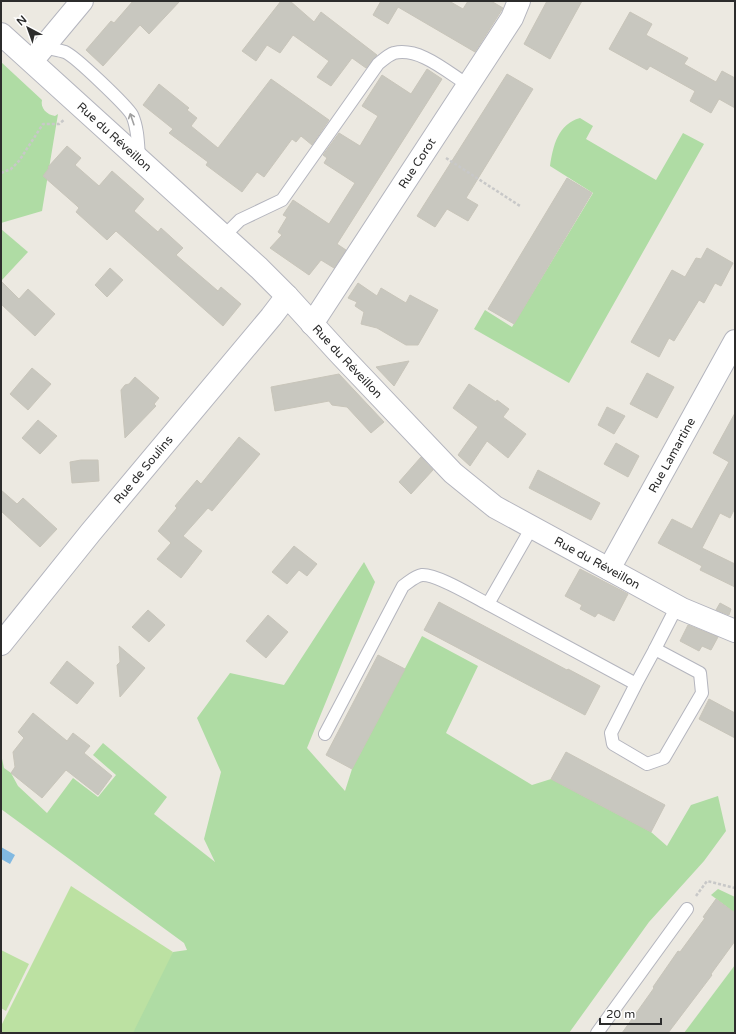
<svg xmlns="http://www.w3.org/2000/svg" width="736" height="1034" viewBox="0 0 736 1034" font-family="'Varela Round',sans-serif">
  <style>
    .green { fill: #afdca4 }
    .pitch { fill: #bce1a2 }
    .water { fill: #81b9e1 }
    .building { fill: #c8c7bf; stroke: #c8c5ba }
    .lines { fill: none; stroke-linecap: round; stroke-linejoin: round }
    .service-casing { stroke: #b4b5be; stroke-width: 14 }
    .minor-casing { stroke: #b4b5be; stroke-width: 24 }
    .path { stroke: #c8c8c8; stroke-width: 2.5; stroke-dasharray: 3 2; stroke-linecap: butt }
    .service { stroke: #fff; stroke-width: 12 }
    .minor { stroke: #fff; stroke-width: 22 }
    .oneway { stroke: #a0a0a0 }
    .labels { text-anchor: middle; stroke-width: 3; stroke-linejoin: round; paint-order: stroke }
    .street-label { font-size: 12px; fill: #2c2c2c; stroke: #fff }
  </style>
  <rect width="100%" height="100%" fill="#ece9e1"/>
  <g class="green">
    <path d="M1 62 42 100C40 108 47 115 55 116L58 114 42 211 1 223Z"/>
    <path d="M580 118 593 126 586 139 656 180 683 133 704 144 569 383 474 329 485 310 512 327 593 193 550 166C553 146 558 124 580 118Z"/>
    <polygon points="1,229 28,252 1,281"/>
    <polygon points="364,562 375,582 307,748 345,791 352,769 422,636 478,666 446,733 532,785 551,779 651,832 667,846 691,805 718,796 726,831 704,861 649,922 569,1033 104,1033 173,952 187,950 184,943 1,809 1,754 4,768 11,773 18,786 47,813 73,778 98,797 116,775 93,755 103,743 167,797 154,814 215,862 204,839 221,772 197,718 230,673 284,685"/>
    <polygon points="718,889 735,897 735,913 711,895"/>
    <polygon points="735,965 735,1033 684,1033"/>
  </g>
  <g class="pitch">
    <polygon points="71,886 173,952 133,1033 1,1033 1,1026"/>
    <polygon points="1,950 29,964 6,1011 1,1008"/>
  </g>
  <polygon class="water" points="1,847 15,855 10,864 1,859"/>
  <g class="building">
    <polygon points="133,1 180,1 149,34 140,25 103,66 86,50 111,21 114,23"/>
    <polygon points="281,1 290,1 314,22 321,12 377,55 366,68 352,58 331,86 317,77 329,61 293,35 280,53 267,45 256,61 242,51"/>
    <polygon points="381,1 449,1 463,9 468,1 491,1 503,8 475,52 398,7 388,24 373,15"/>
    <polygon points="547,1 582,1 550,59 524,44"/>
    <polygon points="630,12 652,24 646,35 688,58 684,64 716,82 722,71 735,78 735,108 719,99 711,113 690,101 695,91 650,66 647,70 609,49"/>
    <polygon points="427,69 442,79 337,244 346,250 334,268 321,260 309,275 270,248 282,235 278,232 287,217 283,215 293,200 329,224 355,183 324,163 327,158 323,155 339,133 360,146 378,116 362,106 382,75 411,94"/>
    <polygon points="507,74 533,89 466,198 478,205 468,221 447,209 435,227 417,216"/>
    <polygon points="271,79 329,120 312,145 301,136 296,142 292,139 264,177 257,172 242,192 206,165 208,162 169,133 173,129 143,105 159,84 189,108 187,110 197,118 191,126 218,148"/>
    <polygon points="67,146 81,158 75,165 99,186 112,171 144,199 134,211 158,232 161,228 183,248 176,255 218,291 221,287 241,304 223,326 116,231 107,240 76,212 79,208 76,205 43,176 49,168 48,167"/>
    <polygon points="567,178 592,193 514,324 488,309"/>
    <polygon points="707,248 733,263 721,286 715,283 704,303 699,300 674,341 669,338 659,357 631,342 672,270 685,277 696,258 701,259"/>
    <polygon points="110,268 123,280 107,297 95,285"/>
    <polygon points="1,281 19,299 28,289 55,314 35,336 1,304"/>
    <polygon points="358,283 377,296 381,288 406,303 410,295 438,310 418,345 406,345 377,328 361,324 364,312 355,306 357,302 348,298"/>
    <polygon points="409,361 394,386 376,367"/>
    <polygon points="32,368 51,384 28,410 10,394"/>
    <polygon points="647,373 674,387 657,418 630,404"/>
    <polygon points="339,374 384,422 371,433 347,407 332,405 329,401 275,411 271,387"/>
    <polygon points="135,377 159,398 154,404 156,406 125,438 121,390 125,385 129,384"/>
    <polygon points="469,384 496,402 497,400 509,409 503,417 526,434 508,458 487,441 470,466 458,455 478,427 453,408"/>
    <polygon points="607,407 625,416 614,434 598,425"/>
    <polygon points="735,413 735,508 730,518 720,513 702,548 735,564 735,587 700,570 702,566 658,543 672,519 692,529 729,462 713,453"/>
    <polygon points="38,420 57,436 40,454 22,438"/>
    <polygon points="239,437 260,454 212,511 208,508 183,536 202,551 181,578 157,559 171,543 158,531 177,508 175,506 197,480 201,484"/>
    <polygon points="616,443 639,456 628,477 604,464"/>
    <polygon points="421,457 433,470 411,494 399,482"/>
    <polygon points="81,460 98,460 99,481 72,483 70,462"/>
    <polygon points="538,470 600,503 591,520 529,488"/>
    <polygon points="1,490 17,504 23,498 57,529 40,547 1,511"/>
    <polygon points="294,546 317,564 307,576 299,570 287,584 272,572"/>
    <polygon points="580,569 628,594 614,621 598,613 595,617 580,609 582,605 565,596"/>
    <polygon points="439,602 567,670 568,669 600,686 585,715 424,630"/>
    <polygon points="720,603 731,609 729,615 716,610"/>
    <polygon points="148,610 165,625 149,642 132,627"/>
    <polygon points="268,615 288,632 266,658 246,641"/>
    <polygon points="688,625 718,637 711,650 702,646 699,651 680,641"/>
    <polygon points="119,646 145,668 120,697 117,665 120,662"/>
    <polygon points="378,655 405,669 352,769 326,755"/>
    <polygon points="67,661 94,683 77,704 50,683"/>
    <polygon points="709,699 735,713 735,738 699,719"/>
    <polygon points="33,713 67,741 73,733 90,746 84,753 112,776 98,795 66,770 42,798 11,773 15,767 13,752 24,738 18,732"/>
    <polygon points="566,752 665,805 651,832 551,779"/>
    <polygon points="716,899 735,913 735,941 711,974 712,975 668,1033 622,1033 654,988 653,987 678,951 680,952 705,918 703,917"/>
  </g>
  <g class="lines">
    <defs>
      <g id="service">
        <path d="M44 47C51 49 59 50 65 52 75 56 127 106 132 115 138 128 138 144 139 158"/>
        <path d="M224 236 240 220 282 200 378 64C383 60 388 55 394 53 420 47 447 72 468 85"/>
        <polyline points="488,604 636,684 611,733 613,744 647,764 664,758 702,693 700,673 655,649 636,684"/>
        <polyline points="655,649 677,606"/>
        <path d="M325 734 403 586C409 582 415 576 422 575 437 574 474 597 488 604L532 527"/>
        <polyline points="597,1033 687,909"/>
      </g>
      <g id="minor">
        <path id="s1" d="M1 34 259 268 287 296 339 353 453 473 495 507 682 609 735 631"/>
        <polyline points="32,61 82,1"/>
        <path id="s2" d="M312 324 512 18 519 1"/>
        <path id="s3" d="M609 569 735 341"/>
        <path id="s4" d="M1 644 91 532 271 317 287 296"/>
      </g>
    </defs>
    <use href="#service" class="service-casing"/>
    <use href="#minor" class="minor-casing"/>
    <g class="path">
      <polyline points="446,158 520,206"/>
      <polyline points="1,173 11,169 19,161 43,124 59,124 65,119"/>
      <polyline points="696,896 707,881 735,888"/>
    </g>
    <use href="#service" class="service"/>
    <use href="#minor" class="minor"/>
  </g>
  <defs><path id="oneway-shaft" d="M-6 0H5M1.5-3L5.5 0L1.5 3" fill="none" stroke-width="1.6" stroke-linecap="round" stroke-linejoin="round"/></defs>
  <use class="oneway" href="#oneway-shaft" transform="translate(132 119) rotate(-109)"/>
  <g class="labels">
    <g class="street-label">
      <text dy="4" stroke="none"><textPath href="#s1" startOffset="153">Rue du Réveillon</textPath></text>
      <text dy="4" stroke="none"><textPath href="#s2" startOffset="192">Rue Corot</textPath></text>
      <text dy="4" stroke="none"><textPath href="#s1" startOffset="477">Rue du Réveillon</textPath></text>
      <text dy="4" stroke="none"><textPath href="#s3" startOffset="130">Rue Lamartine</textPath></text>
      <text dy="4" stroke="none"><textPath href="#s4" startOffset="225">Rue de Soulins</textPath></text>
      <text dy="4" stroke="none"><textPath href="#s1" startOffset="801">Rue du Réveillon</textPath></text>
    </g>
  </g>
  <rect width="736" height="1034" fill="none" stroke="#2c2c2c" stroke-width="4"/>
  <g transform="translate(28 28) rotate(319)" stroke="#ffffff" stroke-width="3" paint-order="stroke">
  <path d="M0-3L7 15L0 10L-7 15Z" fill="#2c2c2c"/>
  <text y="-6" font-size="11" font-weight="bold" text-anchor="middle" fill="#2c2c2c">N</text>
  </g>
  <path d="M600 1018v6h61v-6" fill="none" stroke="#2c2c2c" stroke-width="2"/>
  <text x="606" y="1018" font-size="12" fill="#2c2c2c" stroke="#ffffff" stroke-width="3" paint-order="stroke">20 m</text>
</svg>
